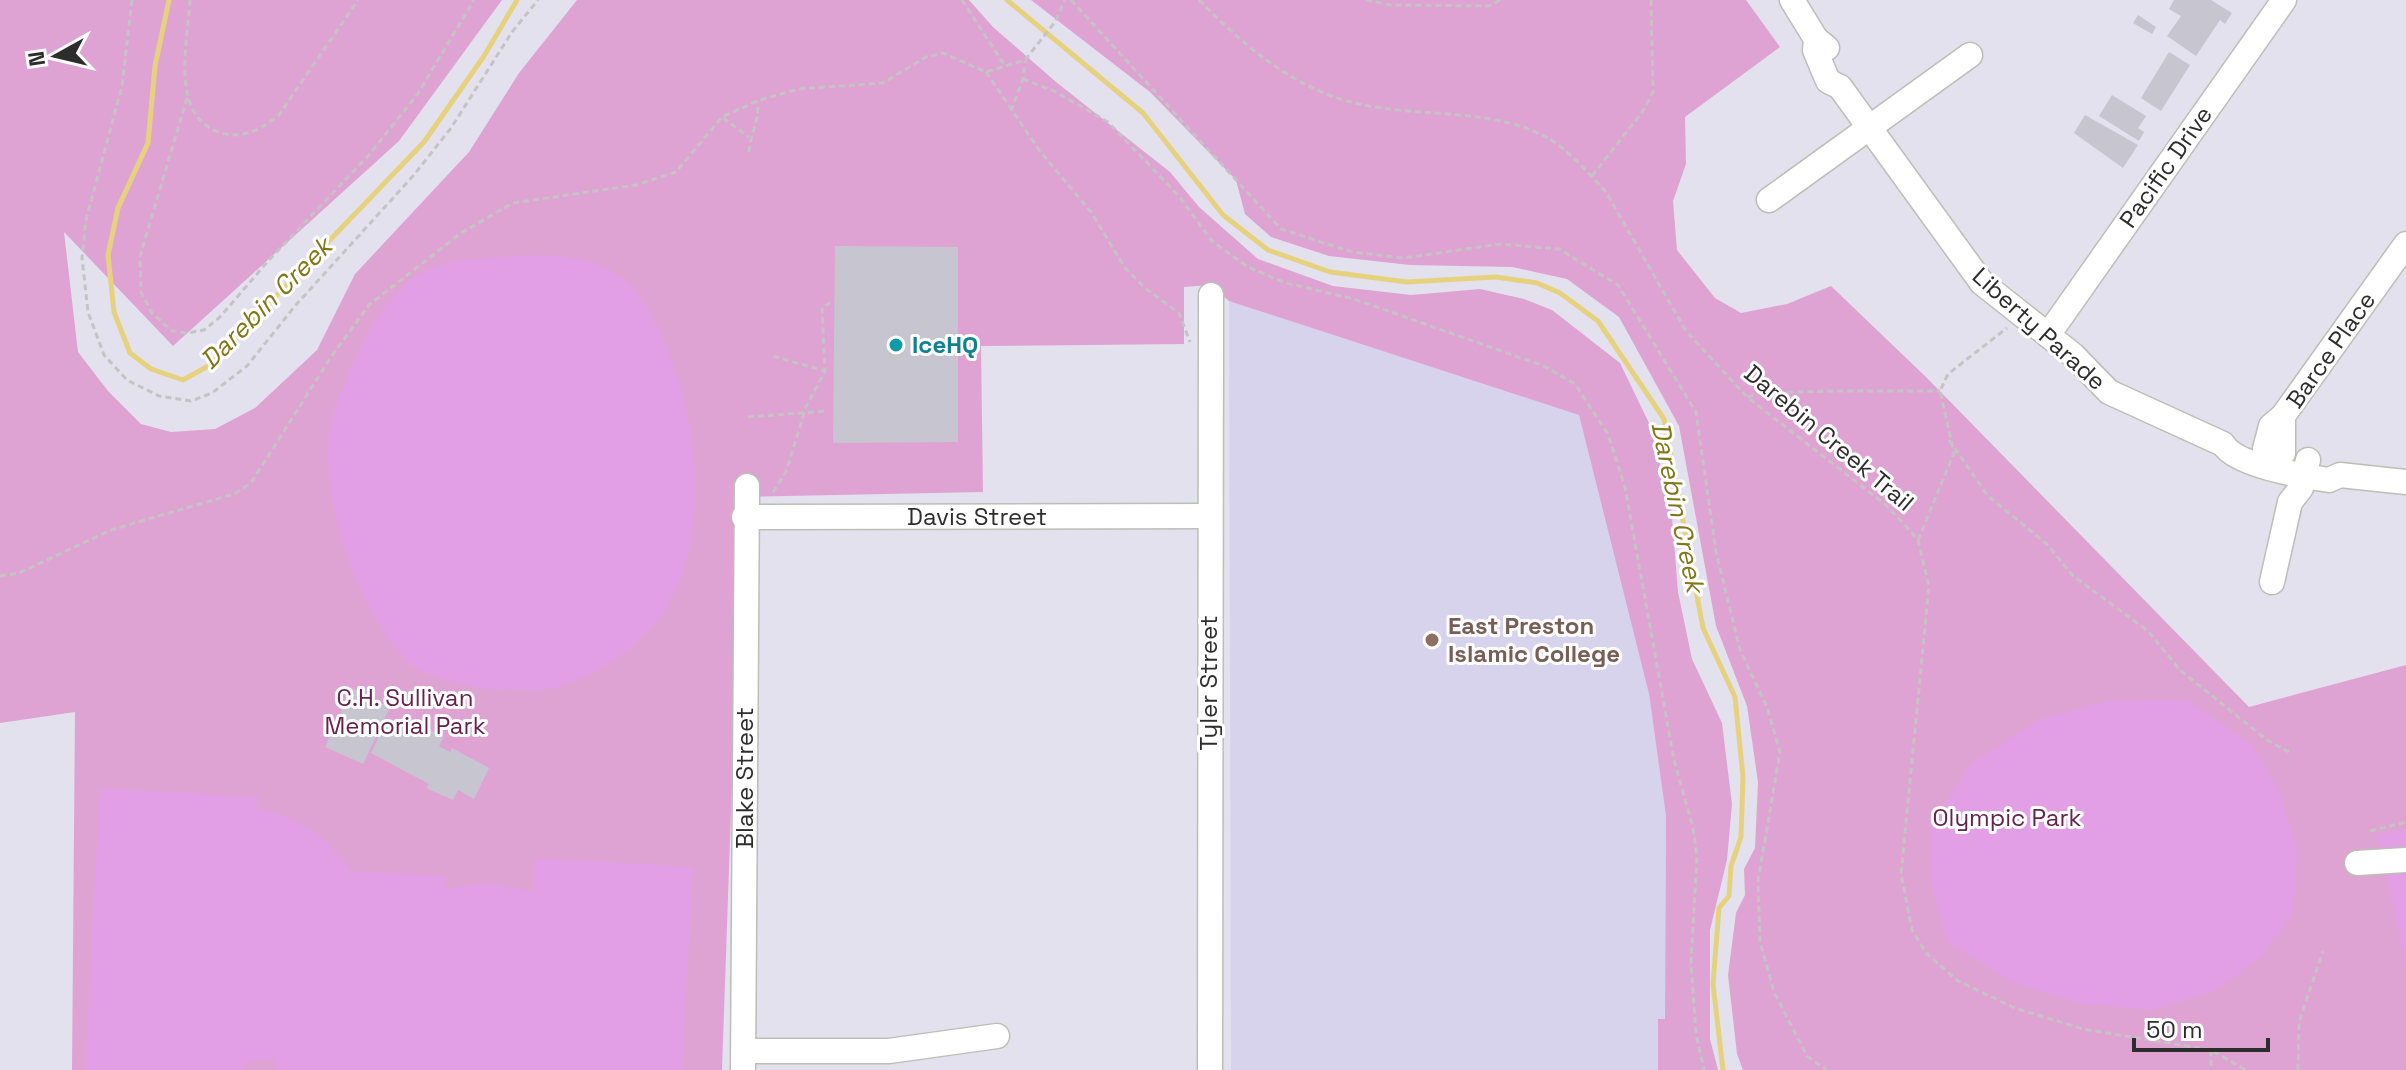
<svg xmlns="http://www.w3.org/2000/svg" width="2406" height="1070" viewBox="0 0 2406 1070" font-family="'Space Grotesk',sans-serif">
  <style>
    .education { fill: #d8d3ed }
    .green { fill: #dfa3d3 }
    .pitch { fill: #e39fe5 }
    .lines { fill: none; stroke-linecap: round; stroke-linejoin: round }
    .stream { stroke: #e6d27e; stroke-width: 5 }
    .building { fill: #c7c5d0 }
    .minor-casing { stroke: #bbbfb5; stroke-width: 27 }
    .path { stroke: #c4c4c4; stroke-width: 3; stroke-dasharray: 6 4; stroke-linecap: butt }
    .minor { stroke: #fff; stroke-width: 24 }
    .culture-dot { fill: #0f9aa8; stroke: #fff; stroke-width: 3 }
    .education-dot { fill: #8d6e63; stroke: #fff; stroke-width: 3 }
    .labels { text-anchor: middle; stroke-width: 6; stroke-linejoin: round; paint-order: stroke }
    .street-label { font-size: 24px; fill: #2d2d2d; stroke: #fff }
    .culture-label { font-size: 24px; font-weight: bold; fill: #0d838f; stroke: #fff; text-anchor: start }
    .education-label { font-size: 24px; font-weight: bold; fill: #785e54; stroke: #fff; text-anchor: start }
    .park-label { font-size: 24px; fill: #67214f; stroke: #fff }
    .water-label { font-size: 26px; font-style: italic; fill: #827617; stroke: #fff }
  </style>
  <rect width="100%" height="100%" fill="#e3e1ed"/>
  <polygon class="education" points="1229,301 1430,356 1579,415 1649,694 1666,816 1665,1020 1658,1020 1658,1070 1231,1070"/>
  <g class="green">
    <polygon points="0,0 502,0 399,141 173,346 64,232 78,352 108,391 141,424 171,432 215,429 255,408 317,350 355,274 469,152 519,73 577,0 969,0 993,27 1056,82 1170,172 1199,207 1258,259 1333,286 1411,295 1480,289 1524,299 1552,310 1620,363 1649,423 1671,504 1678,592 1692,659 1722,723 1732,804 1727,860 1710,930 1710,1039 1718,1070 1658,1070 1658,1019 1665,1019 1666,816 1649,694 1579,415 1229,301 1210,285 1184,287 1184,344 981,346 983,492 742,497 722,1070 72,1070 75,712 0,723"/>
    <polygon points="1031,0 1746,0 1780,47 1685,117 1686,164 1673,201 1677,250 1715,298 1741,313 1787,304 1831,286 1926,377 2249,707 2406,665 2406,1070 1743,1070 1737,1054 1728,975 1736,913 1745,895 1744,869 1755,848 1758,782 1747,706 1716,626 1679,426 1619,317 1567,279 1535,272 1512,267 1410,265 1329,256 1271,237 1245,214 1236,180 1150,92"/>
  </g>
  <g class="pitch">
    <path d="M532 255C570 258 597 256 628 283 651 303 677 370 684 399 714 524 691 647 554 688 539 692 519 689 502 690 483 690 425 677 410 664 398 652 383 632 375 617 346 567 319 482 331 424 338 394 351 367 365 340 378 313 405 277 435 267 465 257 501 258 532 255Z"/>
    <polygon points="2187,700 2252,745 2282,797 2297,851 2293,913 2261,956 2215,991 2153,1010 2084,1004 2014,983 1947,941 1930,877 1931,826 1971,764 2039,720 2107,701"/>
    <path d="M100 788 258 797V809C298 816 328 837 350 871L445 876V890L482 883 533 891 535 858 693 867 682 1070H276V1058L245 1063 244 1070H85Z"/>
    <polygon points="2406,829 2406,966 2378,835"/>
  </g>
  <g class="lines">
    <g class="stream">
      <polyline points="169,0 155,66 148,143 118,208 108,255 114,312 130,353 151,369 183,380 210,365 424,142 484,56 517,0"/>
      <polyline points="1007,0 1143,113 1223,215 1268,250 1330,272 1407,282 1496,277 1537,283 1560,293 1598,321 1664,419 1703,628 1735,697 1743,777 1741,837 1731,866 1729,896 1719,908 1713,984 1723,1070"/>
    </g>
  </g>
  <g class="building">
    <polygon points="2174,0 2211,0 2232,13 2225,24 2220,20 2196,56 2167,36 2181,16 2169,9"/>
    <polygon points="2138,15 2156,27 2152,34 2133,23"/>
    <polygon points="2169,52 2190,65 2161,111 2141,98"/>
    <polygon points="2112,95 2146,116 2138,128 2144,132 2139,141 2099,116"/>
    <polygon points="2085,115 2138,145 2123,168 2074,133"/>
    <polygon points="835,246 958,247 958,442 833,443"/>
    <polygon points="352,688 390,707 363,764 325,747"/>
    <polygon points="405,717 444,736 439,746 450,752 452,748 489,768 474,799 458,790 453,800 426,788 429,784 371,753 387,720 401,727"/>
  </g>
  <g class="lines">
    <defs>
      <g id="minor">
        <polyline points="1792,0 1816,39 1827,48"/>
        <path d="M1816 39 1815 50 1828 81 1840 87 1982 283 2073 355 2109 392 2223 444C2236 466 2304 476 2329 480L2340 475 2406 482"/>
        <polyline points="1769,200 1970,55"/>
        <polyline points="2048,335 2284,0"/>
        <polyline points="2265,449 2271,426 2283,416 2406,244"/>
        <polyline points="2283,453 2283,416"/>
        <polyline points="744,517 1209,516"/>
        <polyline points="2272,582 2290,502 2301,488 2308,460"/>
        <polyline points="2357,863 2406,860"/>
        <polyline points="744,1051 889,1051 997,1036"/>
        <polyline points="743,1070 747,486"/>
        <polyline points="1210,1070 1211,295"/>
      </g>
    </defs>
    <use href="#minor" class="minor-casing"/>
    <g class="path">
      <polyline points="132,0 122,86 86,220 82,258 88,312 104,355 127,380 159,396 191,401 212,393 247,366 295,306 413,176 451,128 512,32 538,0"/>
      <path d="M190 0C188 41 170 112 216 131 240 141 260 130 279 115L358 0"/>
      <polyline points="962,0 1005,66"/>
      <polyline points="1071,0 1281,229 1352,252 1404,258 1500,244 1559,249 1618,285 1696,412 1716,552 1740,650 1767,707 1780,752 1758,881 1760,942 1774,992 1807,1056 1827,1070"/>
      <path d="M1199 0C1238 39 1278 76 1332 96 1401 123 1496 101 1557 144 1575 157 1591 176 1606 192L1686 331 1747 397 1886 505 1903 523 1918 540 1929 586 1901 874 1912 930 1926 953 1958 981 2015 1008 2083 1029 2211 1050 2246 1070"/>
      <polyline points="1366,0 1391,5 1489,6 1500,0"/>
      <polyline points="986,72 1039,150 1091,212 1125,268 1145,288 1179,313 1190,342"/>
      <polyline points="1023,79 1054,91 1108,122 1178,195 1212,241 1248,267 1286,283 1354,299 1544,366 1575,384 1608,434 1625,487 1674,760 1693,828 1697,857 1691,962 1696,1034 1704,1070"/>
      <polyline points="187,98 140,256 141,292 152,313 172,331 187,333 204,330 220,317 269,260 368,156 417,95 474,0"/>
      <polyline points="1011,111 1023,79 1025,61"/>
      <polyline points="723,118 749,137"/>
      <path d="M749 152C750 134 761 117 757 101"/>
      <polyline points="1592,176 1643,111 1653,92 1651,0"/>
      <polyline points="773,356 825,371"/>
      <polyline points="1748,397 1760,393 1829,391 1940,391"/>
      <polyline points="748,417 828,411"/>
      <polyline points="1949,440 1988,496 2048,545 2072,575 2148,631 2180,670 2267,740 2289,752"/>
      <polyline points="773,492 786,472 806,407 825,371 822,307 834,301"/>
      <polyline points="1918,540 1954,453 1940,391 1948,374 2007,328"/>
      <polyline points="0,576 19,573 111,530 234,494 251,483 331,357 369,305 461,233 513,203 636,185 676,172 722,117 757,101 798,89 883,83 926,57 943,53 986,72 1025,60 1055,22 1065,0"/>
      <polyline points="2370,831 2406,822"/>
      <polyline points="2211,1050 2211,1070"/>
      <polyline points="2298,1070 2299,1022 2323,951"/>
    </g>
    <use href="#minor" class="minor"/>
  </g>
  <circle class="culture-dot" cx="896" cy="345" r="8"/>
  <circle class="education-dot" cx="1432" cy="640" r="8"/>
  <g class="labels">
    <g class="street-label">
      <text transform="translate(2166 167) rotate(-55)" y="8">Pacific Drive</text>
      <text transform="translate(2039 329) rotate(42)" y="8">Liberty Parade</text>
      <text transform="translate(2331 350) rotate(-55)" y="8">Barce Place</text>
      <text transform="translate(1829 438) rotate(40)" y="8">Darebin Creek Trail</text>
      <text x="977" y="525">Davis Street</text>
      <text transform="translate(1209 683) rotate(-90)" y="8">Tyler Street</text>
      <text transform="translate(745 778) rotate(-90)" y="8">Blake Street</text>
    </g>
    <g class="culture-label">
      <text x="912" y="353">IceHQ</text>
    </g>
    <g class="education-label">
      <text x="1448" y="634">East Preston<tspan x="1448" dy="28">Islamic College</tspan></text>
    </g>
    <g class="park-label">
      <text x="405" y="706">C.H. Sullivan<tspan x="405" dy="28">Memorial Park</tspan></text>
      <text x="2007" y="826">Olympic Park</text>
    </g>
    <g class="water-label">
      <text transform="translate(266 303) rotate(-45)" y="9">Darebin Creek</text>
      <text transform="translate(1678 507) rotate(78)" y="9">Darebin Creek</text>
    </g>
  </g>
  <g transform="translate(56 56) rotate(262)" stroke="#ffffff" stroke-width="6" paint-order="stroke">
  <path d="M0-6L14 30L0 20L-14 30Z" fill="#2d2d2d"/>
  <text y="-12" font-size="22" font-weight="bold" text-anchor="middle" fill="#2d2d2d">N</text>
  </g>
  <path d="M2134 1038v12h134v-12" fill="none" stroke="#2d2d2d" stroke-width="4"/>
  <text x="2146" y="1038" font-size="24" fill="#2d2d2d" stroke="#ffffff" stroke-width="6" paint-order="stroke">50 m</text>
</svg>
